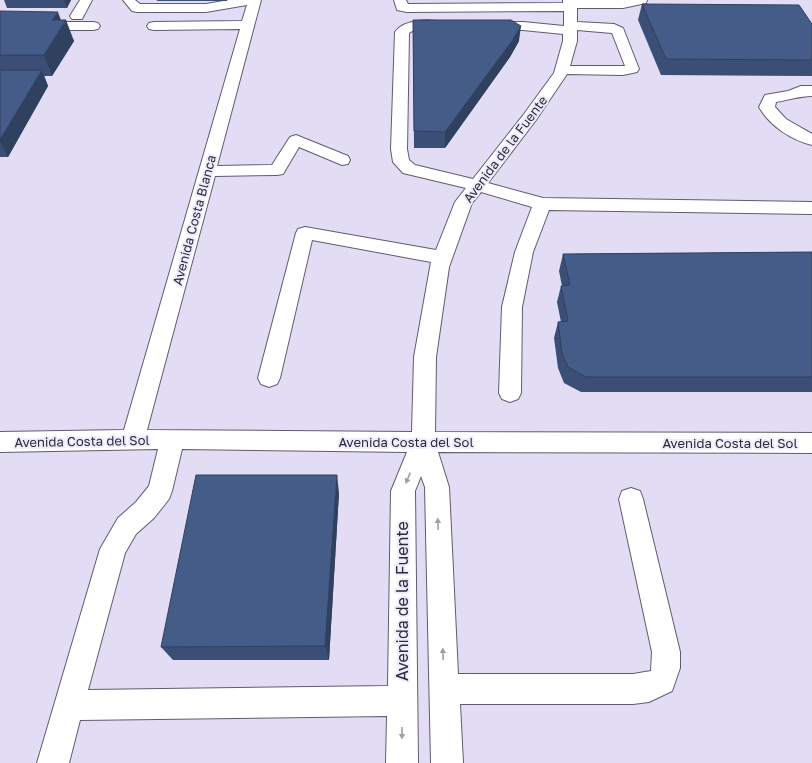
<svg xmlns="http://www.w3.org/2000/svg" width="812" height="763" viewBox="0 0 812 763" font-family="'Golos Text',sans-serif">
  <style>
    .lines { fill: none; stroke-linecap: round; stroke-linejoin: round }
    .minor-casing { stroke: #605c70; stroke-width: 2 }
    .minor { fill: #fff; fill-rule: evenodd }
    .wall { fill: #3b4e75 }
    .shaded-wall { fill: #30405f }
    .building { fill: #455b88; stroke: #30405f }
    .oneway { fill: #a0a0a4 }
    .labels { text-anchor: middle; stroke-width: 4; stroke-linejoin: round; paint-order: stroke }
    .street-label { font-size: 13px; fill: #2d2b34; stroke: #efebfe }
    .near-street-label { font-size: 16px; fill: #2d2b34; stroke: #efebfe }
  </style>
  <rect width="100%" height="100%" fill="#e2ddf5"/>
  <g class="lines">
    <defs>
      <g id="minor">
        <polygon points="80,0 92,0 82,19 72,19 70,16"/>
        <path d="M123 0H135L140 4H206L229 0H261L217 166 272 165 290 137 296 135 348 156 350 160 348 164 342 165 299 147 283 174 277 175 215 176 147 430 412 432 414 357 431 262 312 240 280 378 277 384 269 387 261 384 258 378 296 233 298 229 305 227 436 250 455 202 466 188 403 173 393 162 391 149 395 32C405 18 432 19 447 23L449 26 447 29C434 32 420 25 409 33L407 149 409 160 415 165 473 179 524 114 554 73 563 41V34L523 30H492L487 29 485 26 487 23 492 22H523L564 26V11L407 12 397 10 394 0H406L408 4 563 3V0H647L646 3 623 8H577V22L614 24 623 28 639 69 637 72 623 75 567 74 536 120 488 183 543 198 812 202V214L549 210 533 252 522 307 521 393 518 399 510 402 502 399 499 393 502 307 515 252 532 207 481 192 472 203 449 267 436 357 435 432 812 433V453L438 452 449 487 458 674H633L651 671 652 652 619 499 622 491 631 488 640 491 643 499 680 652V668L672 691 649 702 633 704H460L463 763H431L425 487 421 476 415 491 418 763H386L387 716 80 720 69 763H37L100 549 118 518 136 502 149 486 158 449 0 452V432L124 430 240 29 154 30 149 29 147 26 149 23 154 22 242 21 247 5 206 12H137L132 11ZM577 30 612 33 625 66H570L577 41ZM182 449 407 452 391 491 388 686 88 690 125 553 136 534 154 518 169 499 172 491Z"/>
        <polygon points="0,22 93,22 98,23 100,26 98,29 93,30 0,30"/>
        <path d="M801 86H812V96C800 96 788 100 776 102L775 107 786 119 812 134V145C791 140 770 126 759 107L765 95 788 91Z"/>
      </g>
    </defs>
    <use href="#minor" class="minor-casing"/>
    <use href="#minor" class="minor"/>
  </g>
  <g class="wall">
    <polygon points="4,0 71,0 67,8 7,8"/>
    <polygon points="156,0 227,0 227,1 158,1"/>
    <polygon points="642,4 812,24 812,76 661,75 638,20"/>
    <polygon points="0,11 61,20 74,41 52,76 44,76 48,86 8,157 0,157"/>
    <polygon points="413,20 519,41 510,57 445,148 414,148"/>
    <polygon points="812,252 812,392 581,392 564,383 558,368 554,338 558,322 561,322 557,302 561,286 562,286 559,271 563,254"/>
    <polygon points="339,493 329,660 173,660 161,647"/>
  </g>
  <g class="shaded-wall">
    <polygon points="64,0 71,0 67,8"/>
    <polygon points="58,12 63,26 66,20 74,41 52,76 44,55 52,20"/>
    <polygon points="521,26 519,41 510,57 445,148 445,132"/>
    <polygon points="42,70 48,86 8,157 0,142 0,140"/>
    <polygon points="337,475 339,493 329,660 325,646"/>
  </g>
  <g class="building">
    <polygon points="642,4 799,5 812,24 812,60 666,59"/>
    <polygon points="0,11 58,12 52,20 66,20 44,55 0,55"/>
    <polygon points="413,20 511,20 521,26 512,41 445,132 414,131"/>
    <polygon points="0,70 42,70 0,140"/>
    <polygon points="812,252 812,377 586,377 568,367 562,353 558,322 568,321 561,286 570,285 563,254"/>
    <polygon points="196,475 337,475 325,646 161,647"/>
  </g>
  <defs><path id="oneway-solid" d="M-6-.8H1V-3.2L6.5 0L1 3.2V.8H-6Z"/></defs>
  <g class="oneway">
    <use href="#oneway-solid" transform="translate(408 478) rotate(113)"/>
    <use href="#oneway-solid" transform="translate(438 524) rotate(-92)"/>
    <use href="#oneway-solid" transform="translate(443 654) rotate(-92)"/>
    <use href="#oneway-solid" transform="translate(402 733) rotate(90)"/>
  </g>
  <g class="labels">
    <g class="street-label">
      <text transform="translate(505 149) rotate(-53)" y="5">Avenida de la Fuente</text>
      <text transform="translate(194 220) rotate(-75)" y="5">Avenida Costa Blanca</text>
      <text transform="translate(82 441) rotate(-1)" y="5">Avenida Costa del Sol</text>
      <text x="406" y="447">Avenida Costa del Sol</text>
      <text x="730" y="448">Avenida Costa del Sol</text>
    </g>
    <g class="near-street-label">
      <text transform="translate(402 601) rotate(-90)" y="6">Avenida de la Fuente</text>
    </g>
  </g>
</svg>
